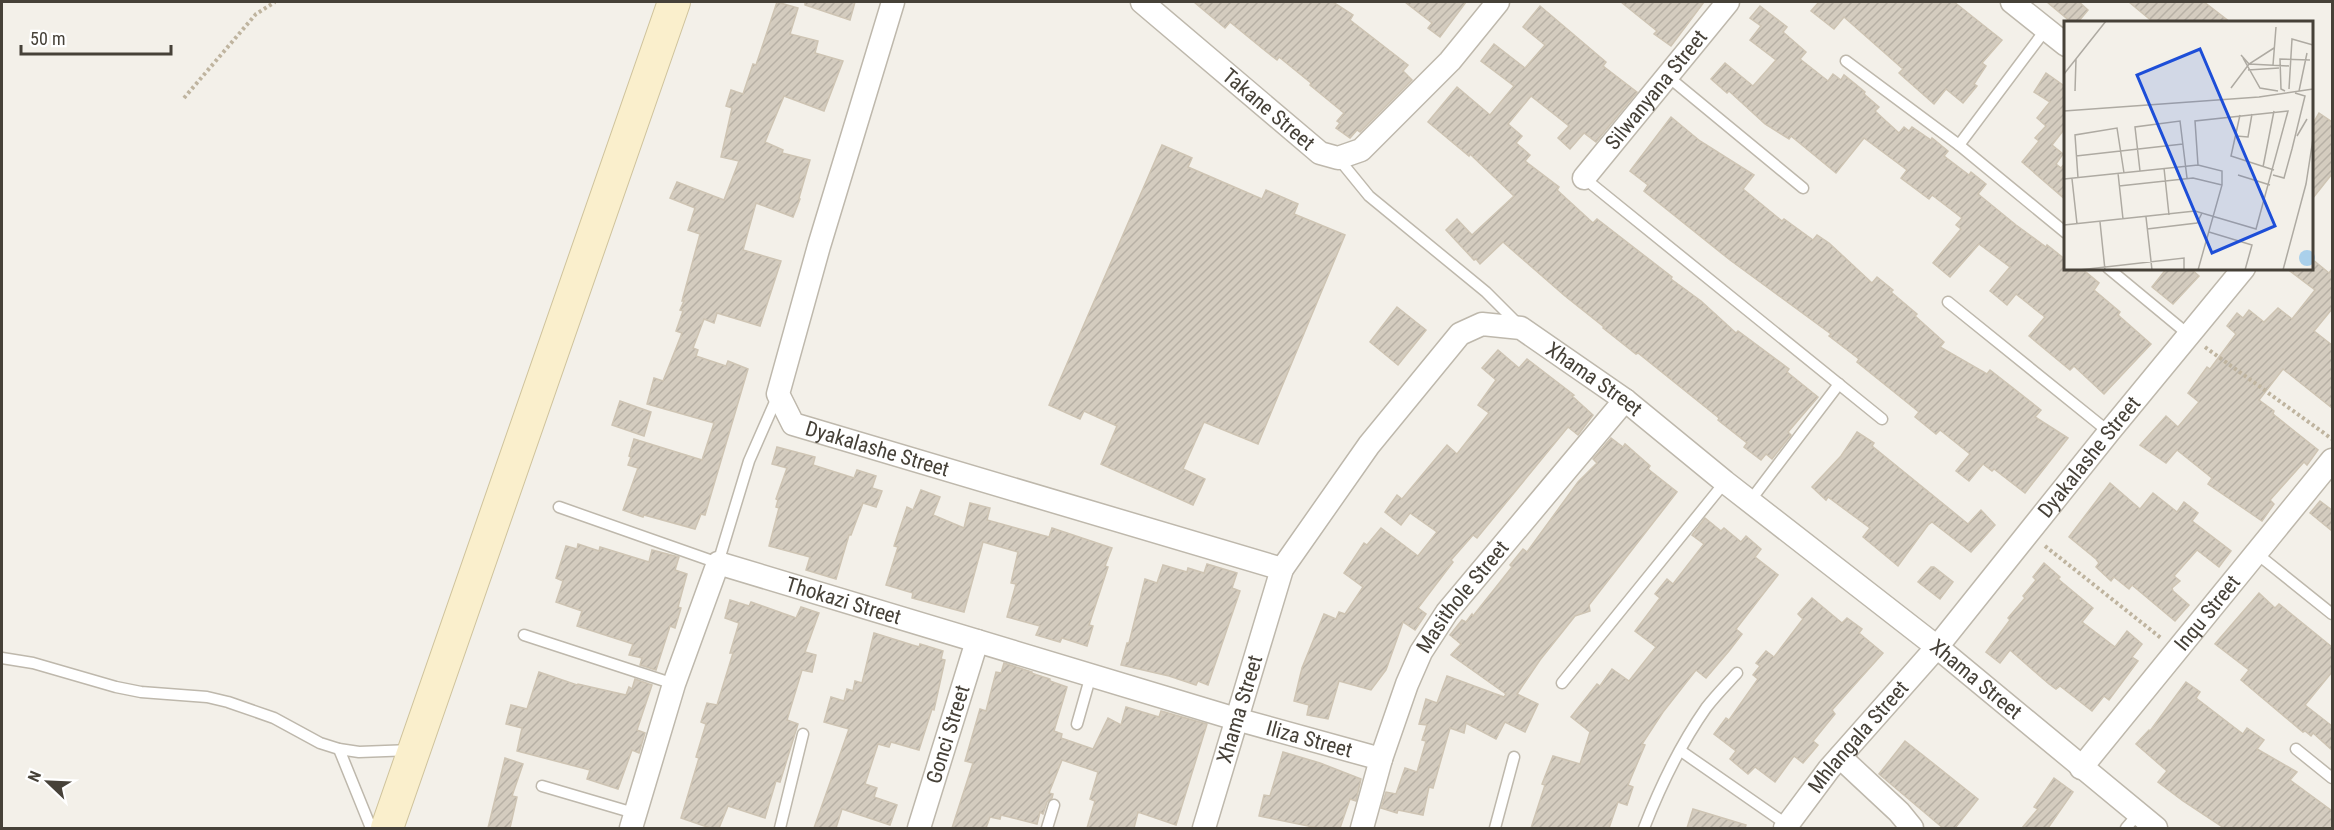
<svg xmlns="http://www.w3.org/2000/svg" width="2334" height="830" viewBox="0 0 2334 830" font-family="'Roboto Condensed',sans-serif">
  <style>
    .building { fill: url(#building-hatch); stroke: #cec4b3; stroke-width: 1.5 }
    .lines { fill: none; stroke-linecap: round; stroke-linejoin: round }
    .lane-casing { stroke: #beb8ac; stroke-width: 13 }
    .street-casing { stroke: #beb8ac; stroke-width: 25 }
    .secondary-casing { stroke: #cfc39c; stroke-width: 34 }
    .path { stroke: #bfb49f; stroke-width: 4; stroke-dasharray: 3 3; stroke-linecap: butt }
    .lane { stroke: #fff; stroke-width: 10 }
    .street { stroke: #fff; stroke-width: 22 }
    .secondary { stroke: #faefcc; stroke-width: 32 }
    .labels { text-anchor: middle; stroke-width: 5; stroke-linejoin: round; paint-order: stroke }
    .street-label { font-size: 21px; fill: #464138; stroke: #fff }
    .inset-road { fill: none; stroke: #aeaaa2; stroke-width: 1.5 }
    .view { fill: #1d4ed8; fill-opacity: 0.15; stroke: #1d4ed8; stroke-width: 3 }
    .inset-edge { fill: none; stroke: #464138; stroke-width: 3 }
  </style>
  <defs>
    <pattern id="building-hatch" width="6" height="6" patternUnits="userSpaceOnUse" patternTransform="scale(1.5)"><rect width="6" height="6" fill="#d4ccbf"/><path d="M-1 1l2-2M0 6l6-6M5 7l2-2" fill="none" stroke="#b7b0a5"/></pattern>
  </defs>
  <rect width="100%" height="100%" fill="#f3f0e9"/>
  <g class="building">
    <polygon points="777,2 798,8 790,34 818,41 815,53 843,61 824,111 784,96 765,142 783,150 782,153 810,160 799,198 800,199 793,217 756,203 743,250 781,261 760,326 717,313 714,323 704,319 693,348 698,350 696,356 726,366 728,361 748,369 705,515 701,514 695,529 644,515 643,517 623,510 638,468 628,465 631,457 629,456 634,439 702,460 714,423 647,404 654,378 663,381 682,333 676,331 683,311 680,310 684,301 682,301 700,234 688,230 695,208 670,198 677,182 724,200 739,161 721,157 732,108 726,106 731,90 743,94 753,64 756,65"/>
    <polygon points="805,2 855,2 850,20 805,5"/>
    <polygon points="1194,2 1333,2 1353,15 1350,20 1408,65 1403,71 1412,80 1360,132 1357,130 1350,138 1336,128 1340,123 1337,121 1344,113 1310,85 1311,83 1279,57 1277,60 1263,49 1230,22 1225,28"/>
    <polygon points="1405,2 1466,2 1440,37 1428,28 1432,23"/>
    <polygon points="1621,2 1704,2 1671,46 1654,34 1657,31"/>
    <polygon points="1819,2 1954,2 2002,40 1982,63 1986,66 1974,84 1977,86 1963,103 1946,89 1934,104 1899,73 1903,69 1844,17 1834,29 1811,11"/>
    <polygon points="2047,2 2079,2 2088,10 2078,22 2071,22"/>
    <polygon points="2129,2 2204,2 2230,22 2153,22"/>
    <polygon points="1540,6 1606,62 1603,66 1637,92 1596,142 1584,133 1570,149 1558,138 1569,126 1531,96 1508,124 1522,136 1516,143 1530,155 1525,161 1559,187 1557,190 1593,223 1597,219 1672,277 1671,279 1701,301 1736,333 1738,331 1789,369 1787,372 1818,397 1788,432 1791,435 1772,459 1766,454 1761,460 1744,447 1747,443 1718,420 1719,418 1638,353 1636,354 1603,328 1604,327 1565,296 1503,242 1480,264 1476,259 1474,260 1446,230 1457,219 1472,235 1514,196 1470,154 1469,156 1428,122 1457,87 1490,115 1514,86 1481,61 1494,44 1525,68 1545,45 1523,27"/>
    <polygon points="1760,6 1787,27 1783,32 1806,52 1800,59 1828,81 1833,74 1841,80 1844,75 1865,92 1864,94 1879,107 1875,111 1899,133 1904,127 1909,131 1912,127 1931,140 1932,138 1948,151 1944,156 1969,175 1971,172 1986,184 1978,194 2016,225 2046,247 2047,245 2066,260 2066,268 2081,268 2099,283 2094,290 2120,312 2118,315 2151,344 2104,394 2074,366 2070,370 2029,336 2045,317 2016,294 2007,305 1990,291 2010,267 1979,244 1950,277 1933,263 1961,229 1956,225 1962,218 1932,195 1929,199 1901,178 1907,170 1864,138 1836,173 1791,136 1789,139 1765,124 1729,91 1727,93 1711,79 1725,63 1753,86 1776,60 1750,40 1761,26 1750,18"/>
    <polygon points="2046,73 2063,85 2066,81 2066,127 2052,145 2063,154 2056,164 2061,168 2066,162 2066,200 2022,162 2039,141 2035,138 2046,126 2037,118 2050,102 2034,92"/>
    <polygon points="2319,113 2332,122 2332,174 2312,199 2312,125"/>
    <polygon points="1671,117 1700,141 1754,175 1743,189 1782,221 1784,219 1813,240 1817,235 1829,243 1872,283 1877,277 1893,290 1891,292 1917,314 1915,316 1944,342 1940,347 1987,374 1990,370 2041,410 2035,417 2068,438 2025,493 1994,469 1992,471 1983,464 1969,481 1956,471 1970,454 1940,430 1936,434 1915,417 1919,412 1857,362 1859,359 1829,336 1831,334 1730,260 1644,191 1648,185 1630,171"/>
    <polygon points="1162,145 1192,158 1188,167 1262,199 1266,190 1298,204 1294,214 1345,235 1258,444 1204,422 1183,469 1205,479 1193,505 1101,464 1117,426 1084,411 1080,419 1049,405"/>
    <polygon points="2312,259 2329,273 2332,269 2332,309 2314,331 2332,345 2332,408 2283,369 2259,400 2274,411 2273,414 2318,450 2307,465 2304,462 2270,500 2274,504 2262,521 2208,484 2212,478 2177,450 2166,463 2140,445 2166,416 2178,427 2199,402 2188,393 2207,367 2210,369 2236,334 2227,326 2237,313 2243,318 2249,310 2264,322 2278,308 2292,319 2315,290 2286,268 2312,268"/>
    <polygon points="2167,268 2190,268 2199,276 2173,304 2152,287"/>
    <polygon points="1397,307 1426,330 1398,365 1370,342"/>
    <polygon points="1498,350 1519,368 1527,359 1574,395 1572,396 1593,415 1578,435 1568,427 1477,538 1473,535 1451,560 1453,562 1418,608 1426,614 1415,630 1403,622 1386,670 1371,690 1339,681 1328,719 1307,715 1309,705 1294,701 1302,668 1324,614 1336,619 1339,612 1345,614 1363,587 1344,573 1364,543 1367,545 1381,528 1418,556 1437,532 1410,513 1401,525 1385,512 1397,495 1402,499 1447,445 1457,454 1489,413 1478,405 1496,380 1482,368"/>
    <polygon points="620,401 651,412 644,436 612,425"/>
    <polygon points="1857,432 1874,443 1872,446 1968,524 1981,510 1995,525 1971,552 1932,522 1928,525 1898,566 1863,537 1870,528 1828,497 1826,500 1812,487 1841,456"/>
    <polygon points="1611,438 1623,447 1625,444 1650,466 1648,469 1677,492 1589,605 1590,611 1575,616 1540,660 1517,694 1538,704 1525,732 1505,722 1496,739 1466,723 1464,733 1450,728 1433,788 1429,787 1423,815 1398,810 1397,813 1381,808 1386,792 1396,794 1405,768 1417,772 1426,741 1422,740 1427,725 1419,724 1426,699 1437,703 1447,676 1504,697 1506,694 1451,655 1461,644 1450,635 1462,620 1466,622 1472,614 1473,616 1512,567 1510,565 1523,549 1527,552 1578,482 1597,463 1593,459"/>
    <polygon points="777,447 815,457 813,465 854,478 857,470 876,476 872,488 882,491 876,507 863,503 851,535 849,535 836,579 806,570 810,557 769,546 779,508 776,507 778,500 776,499 787,468 772,464"/>
    <polygon points="2110,483 2140,509 2153,493 2177,512 2184,502 2198,513 2192,521 2231,551 2219,567 2197,550 2174,576 2180,581 2172,588 2173,591 2189,605 2175,621 2132,585 2129,589 2114,577 2111,581 2096,567 2099,563 2096,559 2069,537"/>
    <polygon points="921,490 940,497 933,515 964,528 970,503 990,508 987,520 1049,537 1052,528 1112,548 1105,566 1108,567 1089,625 1093,626 1087,646 1062,638 1060,642 1036,635 1040,626 1007,617 1016,584 1011,583 1018,552 983,542 964,612 912,598 913,593 886,585 898,547 894,546 907,507 913,510"/>
    <polygon points="2320,501 2332,510 2332,531 2310,513"/>
    <polygon points="1705,518 1721,531 1724,528 1741,542 1746,536 1761,549 1755,557 1778,575 1736,629 1742,634 1729,651 1706,678 1696,670 1663,712 1642,744 1645,745 1628,785 1633,787 1627,805 1618,802 1609,828 1531,828 1545,785 1542,784 1553,756 1580,764 1590,732 1571,717 1597,684 1600,686 1612,669 1629,681 1656,647 1635,631 1660,598 1655,594 1667,579 1673,584 1704,544 1692,535"/>
    <polygon points="578,544 599,551 600,547 649,562 652,550 679,557 675,570 687,574 678,607 681,608 675,628 670,626 656,670 640,665 642,658 629,655 633,644 577,626 582,611 556,602 563,581 556,578 566,546 577,549"/>
    <polygon points="2044,563 2060,577 2058,579 2093,608 2082,622 2115,647 2127,631 2142,644 2132,657 2138,661 2109,700 2104,696 2092,711 2060,686 2056,689 2049,684 2010,650 2000,663 1986,652 2010,620 2008,618 2025,598 2023,596 2036,580 2033,577"/>
    <polygon points="1207,564 1237,573 1232,588 1240,591 1208,685 1198,681 1196,685 1169,676 1121,665 1127,643 1129,643 1145,579 1157,583 1163,565 1187,572 1188,568 1204,573"/>
    <polygon points="1931,567 1934,567 1953,582 1940,599 1918,582"/>
    <polygon points="2259,593 2275,608 2279,604 2332,647 2332,672 2305,705 2332,726 2332,750 2313,733 2311,736 2305,731 2303,732 2241,680 2249,670 2215,644"/>
    <polygon points="1812,598 1842,623 1847,618 1862,629 1859,633 1883,653 1832,710 1835,714 1813,741 1818,745 1803,763 1794,756 1775,782 1755,767 1748,774 1730,759 1736,751 1714,734 1726,718 1729,720 1758,679 1753,675 1760,666 1756,663 1766,651 1774,657 1803,619 1798,614"/>
    <polygon points="730,600 749,606 751,602 796,618 801,607 819,613 805,652 816,655 812,672 802,670 787,720 798,724 780,782 776,781 765,818 728,806 719,828 710,828 681,818 699,758 696,757 706,724 701,722 707,703 717,705 733,653 730,653 739,623 725,618"/>
    <polygon points="874,633 919,647 920,644 943,651 941,659 945,660 934,710 932,709 919,750 891,742 889,747 878,744 865,784 877,788 874,797 897,805 890,825 842,809 836,828 814,828 849,729 824,722 831,697 844,701 847,689 853,691 855,681 862,683"/>
    <polygon points="1004,663 1032,672 1031,673 1050,679 1050,681 1067,687 1054,731 1062,734 1061,738 1093,749 1108,718 1121,725 1126,707 1159,717 1161,711 1207,724 1176,825 1138,812 1134,828 1087,828 1095,801 1090,799 1098,772 1062,760 1049,793 1053,794 1052,798 1047,802 1043,814 1040,812 1037,824 1001,815 1000,819 990,817 986,828 952,828 973,763 965,761 980,709 986,711 996,672 1001,673"/>
    <polygon points="539,672 577,685 578,684 626,695 629,687 632,689 635,679 652,685 637,730 645,733 639,753 632,750 618,789 587,779 590,770 517,751 522,728 506,724 511,705 527,709"/>
    <polygon points="2186,682 2200,692 2196,698 2243,734 2247,728 2264,740 2257,749 2297,772 2290,780 2332,811 2332,828 2224,828 2183,801 2158,782 2167,771 2136,744 2149,730 2150,731"/>
    <polygon points="1905,741 1978,799 1955,828 1943,828 1879,774"/>
    <polygon points="1283,752 1320,763 1361,779 1356,801 1350,799 1340,828 1318,828 1259,816 1264,795 1270,796"/>
    <polygon points="505,758 523,764 512,796 517,797 510,828 488,828"/>
    <polygon points="2054,778 2073,792 2048,828 2022,828 2038,809 2034,807"/>
    <polygon points="1693,809 1746,825 1745,828 1687,828"/>
  </g>
  <g class="lines">
    <defs>
      <g id="lane">
        <polyline points="1846,61 1959,145 2066,233"/>
        <polyline points="1666,75 1803,188"/>
        <polyline points="1959,145 2046,29"/>
        <polyline points="1338,158 1369,196 1486,292 1518,324"/>
        <polyline points="1584,178 1882,419"/>
        <polyline points="2108,268 2189,335"/>
        <polyline points="1948,302 2109,432"/>
        <polyline points="1750,501 1839,384"/>
        <polyline points="559,507 718,563 749,461 778,395"/>
        <polyline points="2256,553 2332,614"/>
        <polyline points="524,635 674,684"/>
        <polyline points="2,658 33,663 116,687 141,692 207,697 228,702 274,718 320,743 339,749 359,752 412,750"/>
        <polyline points="1562,683 1725,482"/>
        <polyline points="1077,724 1091,675"/>
        <polyline points="339,749 371,828"/>
        <polyline points="2296,749 2332,778"/>
        <polyline points="1681,751 1786,824"/>
        <polyline points="542,786 634,813"/>
        <polyline points="780,828 803,734"/>
        <polyline points="1047,828 1054,805"/>
        <polyline points="1495,828 1514,757"/>
        <path d="M1644 828C1660 787 1680 745 1706 708 1715 696 1727 684 1737 673"/>
        <polyline points="2126,828 2138,814"/>
      </g>
      <g id="street">
        <path id="s1" d="M893 2 819 246 778 394 793 424 1282 569"/>
        <path id="s2" d="M1142 2 1320 153 1338 158 1361 150 1450 61 1498 2"/>
        <polyline points="2012,2 2066,45"/>
        <path id="s3" d="M1584 178 1728 2"/>
        <polyline points="1840,757 1899,812 1912,828"/>
        <path id="s4" d="M2081 768 2332 460"/>
        <path id="s5" d="M631 828 674 684 718 563 1236 719 1381 759"/>
        <path id="s6" d="M919 828 977 641"/>
        <path id="s7" d="M1204 828 1282 569 1369 445 1460 334 1482 324 1521 328 1625 400 1725 482 1937 647 2156 828"/>
        <path id="s8" d="M1362 828 1381 759 1407 684 1421 652 1447 612 1625 400"/>
        <path id="s9" d="M1785 828 1829 769 1937 647 2109 432 2244 268"/>
      </g>
      <polyline id="secondary" points="387,828 674,2"/>
    </defs>
    <use href="#lane" class="lane-casing"/>
    <use href="#street" class="street-casing"/>
    <use href="#secondary" class="secondary-casing"/>
    <g class="path">
      <polyline points="184,98 256,14 275,2"/>
      <polyline points="2205,347 2332,439"/>
      <polyline points="2045,546 2161,638"/>
    </g>
    <use href="#lane" class="lane"/>
    <use href="#street" class="street"/>
    <use href="#secondary" class="secondary"/>
  </g>
  <g class="labels">
    <g class="street-label">
      <text dy="7" stroke="none"><textPath href="#s3" startOffset="114">Silwanyana Street</textPath></text>
      <text dy="7" stroke="none"><textPath href="#s2" startOffset="166">Takane Street</textPath></text>
      <text dy="7" stroke="none"><textPath href="#s7" startOffset="718">Xhama Street</textPath></text>
      <text dy="7" stroke="none"><textPath href="#s1" startOffset="530">Dyakalashe Street</textPath></text>
      <text dy="7" stroke="none"><textPath href="#s9" startOffset="480">Dyakalashe Street</textPath></text>
      <text dy="7" stroke="none"><textPath href="#s8" startOffset="255">Masithole Street</textPath></text>
      <text dy="7" stroke="none"><textPath href="#s5" startOffset="410">Thokazi Street</textPath></text>
      <text dy="7" stroke="none"><textPath href="#s4" startOffset="200">Inqu Street</textPath></text>
      <text dy="7" stroke="none"><textPath href="#s7" startOffset="1204">Xhama Street</textPath></text>
      <text dy="7" stroke="none"><textPath href="#s7" startOffset="124">Xhama Street</textPath></text>
      <text dy="7" stroke="none"><textPath href="#s6" startOffset="98">Gonci Street</textPath></text>
      <text dy="7" stroke="none"><textPath href="#s9" startOffset="117">Mhlangala Street</textPath></text>
      <text dy="7" stroke="none"><textPath href="#s5" startOffset="896">Iliza Street</textPath></text>
    </g>
  </g>
  <g transform="translate(2064 21)">
    <rect width="249" height="249" fill="#f3f0e9"/>
    <path d="M235 237a8 8 0 1 1 16 0a8 8 0 1 1-16 0Z" fill="#aad0eb"/>
    <path class="inset-road" d="M177 34 185 43 225 45M179 37 196 67 214 70M209 44 212 6M184 49 215 47M0 53 42 0M167 67 185 43 210 27M225 68 228 18 249 24M11 70 12 38M221 70 217 68 216 38 246 39M235 70 243 32M0 90 195 76 249 68M176 94 167 135 210 149M172 115 184 116 188 93M233 115 243 98M12 135 119 123M199 146 210 90M100 147 105 194M76 150 71 106 116 100 123 157M54 152 59 198M174 154 206 164M209 154 220 157 228 128 241 75 231 72M14 157 11 114 53 107 60 152M0 158 134 144 158 150V164L134 249M8 158 13 203M55 165 129 157 158 164M82 196 88 249M36 201 41 249M0 204 131 190 192 208 224 90 131 100 134 144M83 208 133 202 138 192M145 211 188 224 181 249M15 249 120 237V249M219 249 242 163 249 118"/>
    <path class="view" d="M136 28 211 205 148 232 73 54Z"/>
    <rect width="249" height="249" class="inset-edge"/>
  </g>
  <rect width="2334" height="830" fill="none" stroke="#464138" stroke-width="6"/>
  <g transform="translate(48 782) rotate(293)" stroke="#ffffff" stroke-width="4.5" paint-order="stroke">
  <path d="M0-4.5L10 22L0 15L-10 22Z" fill="#464138"/>
  <text y="-9" font-size="16" font-weight="bold" text-anchor="middle" fill="#464138">N</text>
  </g>
  <path d="M21 45v9h150v-9" fill="none" stroke="#464138" stroke-width="3"/>
  <text x="30" y="45" font-size="18" fill="#464138" stroke="#ffffff" stroke-width="4.5" paint-order="stroke">50 m</text>
</svg>
